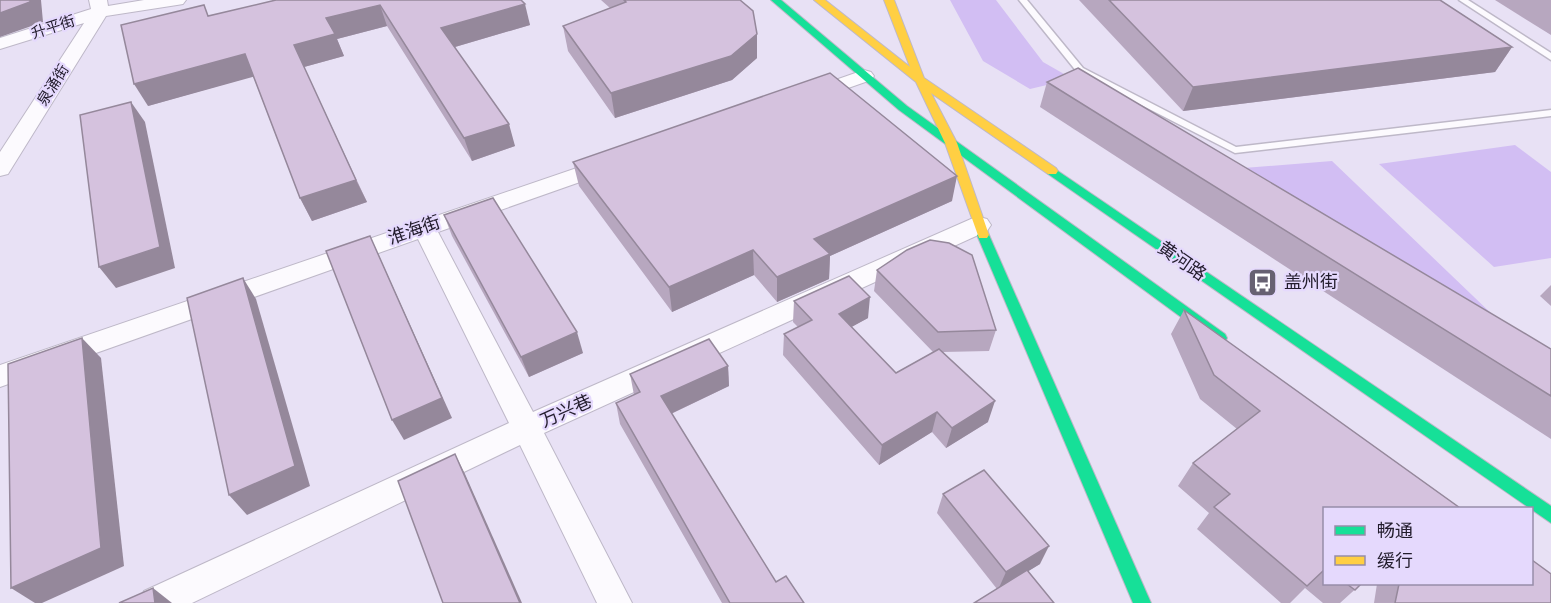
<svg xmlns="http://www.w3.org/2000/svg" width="1551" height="603" viewBox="0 0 1551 603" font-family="Karla,'Noto Sans SC',sans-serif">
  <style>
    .green { fill: #d2bef3 }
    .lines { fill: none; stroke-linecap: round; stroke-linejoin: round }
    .lane-casing { stroke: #beb8c8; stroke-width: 3 }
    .street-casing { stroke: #beb8c8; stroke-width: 2 }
    .fast-casing { stroke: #beb8c8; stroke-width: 2 }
    .slow-casing { stroke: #beb8c8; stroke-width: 2 }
    .lane { fill: #fcfafe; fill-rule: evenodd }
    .street { fill: #fcfafe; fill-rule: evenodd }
    .fast { fill: #16e098; fill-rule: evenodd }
    .slow { fill: #ffcf43; fill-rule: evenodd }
    .wall { fill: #b7a7bf }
    .shaded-wall { fill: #95889b }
    .building { fill: #d5c2de; stroke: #95889b; stroke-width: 1.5 }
    .labels { text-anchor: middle; stroke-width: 4.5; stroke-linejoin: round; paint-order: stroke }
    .far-street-label { font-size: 15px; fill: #221c2c; stroke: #e5d9fd }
    .street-label { font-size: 18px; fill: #221c2c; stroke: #e5d9fd }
    .poi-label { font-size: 18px; fill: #221c2c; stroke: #e5d9fd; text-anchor: start }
  </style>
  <rect width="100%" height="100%" fill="#e8e1f5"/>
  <g class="green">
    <polygon points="950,0 996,0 1043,62 1231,169 1332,161 1496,318 1051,84 1030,89 983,61"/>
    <polygon points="1515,145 1551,172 1551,258 1494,267 1379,164"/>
  </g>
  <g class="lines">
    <defs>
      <g id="lane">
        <polygon points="1019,0 1027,0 1083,68 1236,147 1551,110 1551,116 1235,153 1077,72"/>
        <polygon points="1459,0 1468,0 1551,53 1551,60"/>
      </g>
      <g id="street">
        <polygon points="89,0 107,0 108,6 144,0 186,0 183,4 177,5 106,16 8,174 0,176 0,152 84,23 0,49 0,38 91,9"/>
        <polygon points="864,70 871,72 874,76 871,80 811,101 804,99 801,95 804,91"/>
        <polygon points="609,157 617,159 620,164 617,169 438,232 533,412 971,219 979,217 987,219 991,225 987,231 544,433 632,603 597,603 520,445 192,603 139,603 144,591 509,423 418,239 0,387 0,365"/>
      </g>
      <g id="fast">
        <polygon points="771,0 781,0 907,106 1225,334 1227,338 1225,342 1215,342 899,110"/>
        <polygon points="1052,167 1551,506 1551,523 1048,174 1046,171"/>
        <polygon points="983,231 989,235 1151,603 1133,603 977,235"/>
      </g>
      <polygon id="slow" points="814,0 825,0 910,67 884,0 894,0 924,78 1056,168 1058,171 1056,174 1048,174 931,93 957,143 989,235 987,238 979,238 945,143 916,82"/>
    </defs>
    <use href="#lane" class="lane-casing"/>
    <use href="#street" class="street-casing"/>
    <use href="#fast" class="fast-casing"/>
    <use href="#slow" class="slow-casing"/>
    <use href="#lane" class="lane"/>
    <use href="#street" class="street"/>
    <use href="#fast" class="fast"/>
    <use href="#slow" class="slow"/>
  </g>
  <g class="wall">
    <polygon points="276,0 521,0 530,25 455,47 515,146 472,161 387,26 337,39 344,56 304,67 367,202 312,221 300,198 253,76 148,106 210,16"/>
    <polygon points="601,0 740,0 757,58 732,80 615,118 568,51 563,26 610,8"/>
    <polygon points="1079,0 1440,0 1512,47 1495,72 1183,111"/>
    <polygon points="1495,0 1551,0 1551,35"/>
    <polygon points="1047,82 1551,349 1551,439 1040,107"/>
    <polygon points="573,162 952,201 830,256 829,279 777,302 754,275 672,312 579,186"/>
    <polygon points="444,215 583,353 529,377 452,236"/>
    <polygon points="877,270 996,330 989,351 943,352 988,422 946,448 932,432 879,465 783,355 784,334 798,327 793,322 794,301 868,318 851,327 896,373 933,352 874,291"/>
    <polygon points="1551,285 1551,306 1540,296"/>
    <polygon points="1184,310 1460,508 1324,508 1324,584 1361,584 1340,603 1323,603 1305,588 1290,603 1281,603 1197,529 1209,513 1178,486 1193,463 1237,429 1200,399 1171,334"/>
    <polygon points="728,366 729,386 671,414 776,582 804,603 722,603 620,424 616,403 634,395 630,374"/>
    <polygon points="943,494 1040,564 997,589 937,513"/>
    <polygon points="1377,584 1532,584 1551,603 1374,603"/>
  </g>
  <g class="shaded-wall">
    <polygon points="30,0 41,0 43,22 0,37 0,13"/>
    <polygon points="525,4 530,25 448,49 441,28"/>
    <polygon points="380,5 387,26 337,39 344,56 304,67 294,45 326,18"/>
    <polygon points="757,34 757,58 732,80 615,118 611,93"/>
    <polygon points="1512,47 1495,72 1183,111 1193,87"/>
    <polygon points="245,54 256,76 148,106 134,84"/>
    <polygon points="131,102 145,122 175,268 116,288 99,267"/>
    <polygon points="509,124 515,146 472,161 464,138"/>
    <polygon points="957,176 952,201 830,256 829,279 777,302 777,277 814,239"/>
    <polygon points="356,180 367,202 312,221 300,198"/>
    <polygon points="370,236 452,418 404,440 392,420"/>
    <polygon points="753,250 754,275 672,312 669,287"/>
    <polygon points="243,278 256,299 310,486 247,515 229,495"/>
    <polygon points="870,297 868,318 837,335 839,314"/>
    <polygon points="577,332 583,353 529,377 521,357"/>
    <polygon points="82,338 101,358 124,566 42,603 35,603 11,588"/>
    <polygon points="728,366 729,386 664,417 661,396"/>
    <polygon points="995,401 988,422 946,448 952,428"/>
    <polygon points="937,412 932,432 879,465 882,445"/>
    <polygon points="455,454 465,474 522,603 520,603"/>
    <polygon points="1049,546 1040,564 998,590 1006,572"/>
    <polygon points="153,588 172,603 155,603"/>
  </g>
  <g class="building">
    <polygon points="0,0 30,0 30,2 0,13"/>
    <polygon points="276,0 521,0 525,4 441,28 509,124 464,138 380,5 326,18 335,34 294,45 356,180 300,198 245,54 134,84 121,25 204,5 208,16"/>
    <polygon points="624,0 740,0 753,11 757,34 731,56 611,93 563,26 626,2"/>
    <polygon points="1109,0 1440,0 1512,47 1193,87"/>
    <polygon points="1078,68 1551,349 1551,396 1047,82"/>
    <polygon points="830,73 957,176 814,239 830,254 777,277 753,250 669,287 573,162"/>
    <polygon points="131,102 160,247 99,267 80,115"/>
    <polygon points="493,198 577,332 521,357 444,215"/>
    <polygon points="370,236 442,398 392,420 326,251"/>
    <polygon points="930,240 949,243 972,255 996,330 938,332 877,270 907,250"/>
    <polygon points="849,276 870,297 839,314 896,373 939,349 995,401 952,428 937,412 882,445 784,334 812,320 794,301"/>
    <polygon points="243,278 295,466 229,495 187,298"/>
    <polygon points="1184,310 1460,508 1324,508 1324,570 1307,586 1214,507 1230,494 1193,463 1260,411 1214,375"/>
    <polygon points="82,338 101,548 11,588 8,364"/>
    <polygon points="709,339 728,366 661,396 776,582 786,576 804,603 730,603 616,403 640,392 630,374"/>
    <polygon points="455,454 520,603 443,603 398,481"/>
    <polygon points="984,470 1049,546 1006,572 943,494"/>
    <polygon points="1532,560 1551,574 1551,603 1395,603 1399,584 1532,584"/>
    <polygon points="1027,570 1054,603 974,603"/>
    <polygon points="1347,584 1361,584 1355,590"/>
    <polygon points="153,588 155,603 119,603"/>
  </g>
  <defs>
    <symbol id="bus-square" viewBox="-11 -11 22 22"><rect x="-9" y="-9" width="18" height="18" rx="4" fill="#676172" stroke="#e5d9fd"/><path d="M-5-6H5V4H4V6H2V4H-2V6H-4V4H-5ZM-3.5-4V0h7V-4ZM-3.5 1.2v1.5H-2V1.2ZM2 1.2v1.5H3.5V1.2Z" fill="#fff"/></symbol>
  </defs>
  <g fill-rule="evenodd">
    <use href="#bus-square" x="1246" y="266" width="33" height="33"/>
  </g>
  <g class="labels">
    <g class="far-street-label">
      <text transform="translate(53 27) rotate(-18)" y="5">升平街</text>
      <text transform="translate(53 85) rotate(-58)" y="5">泉涌街</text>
    </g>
    <g class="street-label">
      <text transform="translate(414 230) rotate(-19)" y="6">淮海街</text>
      <text transform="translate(1182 261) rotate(35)" y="6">黄河路</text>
      <text transform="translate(566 411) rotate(-24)" y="6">万兴巷</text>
    </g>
    <g class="poi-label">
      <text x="1284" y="288">盖州街</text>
    </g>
  </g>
  <rect x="1323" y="507" width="210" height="78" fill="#e5d9fd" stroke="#978da9" stroke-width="1.5"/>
  <rect x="1335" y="526" width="30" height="9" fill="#16e098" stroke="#978da9" stroke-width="1.5"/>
  <text x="1377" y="537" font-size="18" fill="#221c2c">畅通</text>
  <rect x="1335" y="556" width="30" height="9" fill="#ffcf43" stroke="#978da9" stroke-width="1.5"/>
  <text x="1377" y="567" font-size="18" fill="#221c2c">缓行</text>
</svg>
